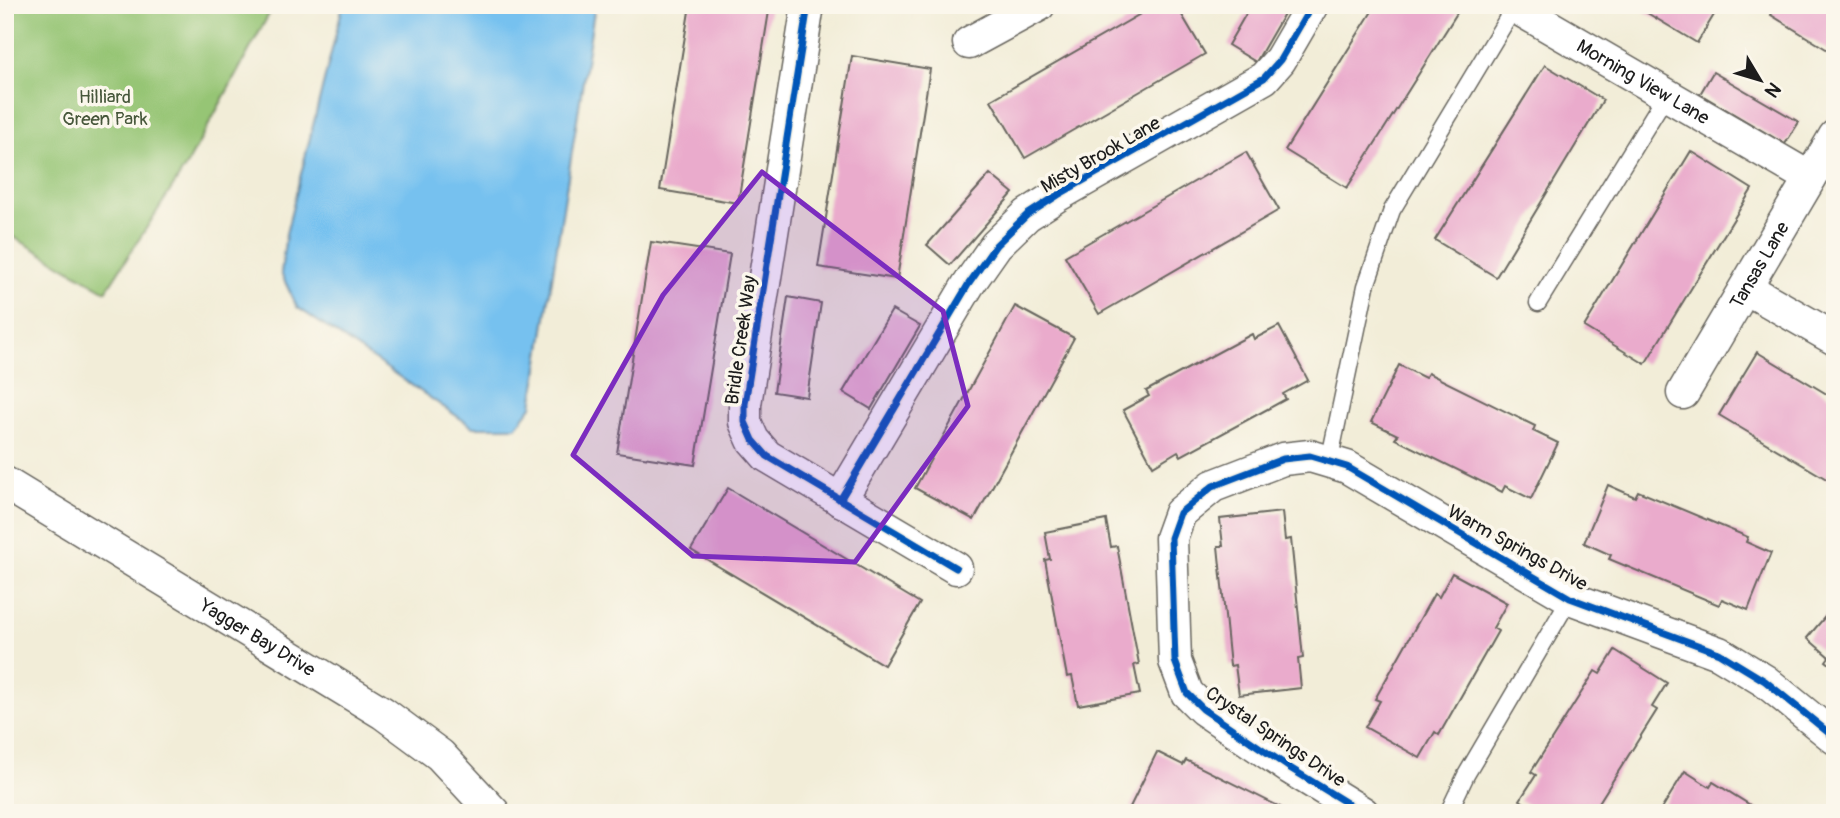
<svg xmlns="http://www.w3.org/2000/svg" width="1840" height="818" viewBox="0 0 1840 818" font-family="Pangolin,sans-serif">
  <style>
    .green { fill: #96c574; stroke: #597048; stroke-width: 2 }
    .water { fill: #76c1ef; stroke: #496e86; stroke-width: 2 }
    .building { fill: #eaabcc }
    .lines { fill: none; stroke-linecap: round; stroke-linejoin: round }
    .service-casing { stroke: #67655e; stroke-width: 19 }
    .minor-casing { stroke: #67655e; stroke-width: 35 }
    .service { stroke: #fff; stroke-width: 16 }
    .minor { stroke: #fff; stroke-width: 32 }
    .cycleway-casing { stroke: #fbf7ec; stroke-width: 11 }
    .cycleway { stroke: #0057b8; stroke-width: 7 }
    .marked { fill: #7b2cbf; fill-opacity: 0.2; stroke: #7b2cbf; stroke-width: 5; stroke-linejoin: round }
    .labels { text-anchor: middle; stroke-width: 7; stroke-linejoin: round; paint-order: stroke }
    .street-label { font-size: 19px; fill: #1c1c1c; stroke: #fbf7ec }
    .park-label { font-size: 19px; fill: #47573b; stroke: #fbf7ec }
  </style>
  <rect width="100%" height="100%" fill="#fbf7ec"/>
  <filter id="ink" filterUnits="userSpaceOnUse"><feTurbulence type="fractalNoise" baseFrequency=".0143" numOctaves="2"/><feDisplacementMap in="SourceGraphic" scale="14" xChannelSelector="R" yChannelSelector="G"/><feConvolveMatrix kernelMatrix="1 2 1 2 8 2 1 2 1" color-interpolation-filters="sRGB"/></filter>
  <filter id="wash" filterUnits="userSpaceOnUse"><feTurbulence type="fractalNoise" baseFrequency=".00686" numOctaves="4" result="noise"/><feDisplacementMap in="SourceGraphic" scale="28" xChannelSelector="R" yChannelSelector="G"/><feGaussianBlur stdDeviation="1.57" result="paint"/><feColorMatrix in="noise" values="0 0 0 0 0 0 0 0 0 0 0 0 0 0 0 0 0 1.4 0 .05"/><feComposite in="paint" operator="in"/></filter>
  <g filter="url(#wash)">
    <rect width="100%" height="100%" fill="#f2edd8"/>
    <polygon class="green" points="5,5 274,5 188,163 106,291 5,232"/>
    <polygon class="water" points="343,5 595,5 532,406 516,427 473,427 297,307 281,273 286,234"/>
    <g id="blocks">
      <g class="building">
        <polygon points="690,5 770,5 738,203 660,190"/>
        <polygon points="1156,5 1176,5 1205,54 1025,158 991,100"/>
        <polygon points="1251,5 1289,5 1256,62 1228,45"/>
        <polygon points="1376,5 1445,5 1457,13 1347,188 1285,150"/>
        <polygon points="1634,5 1720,5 1697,43"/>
        <polygon points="1777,5 1835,5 1835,46 1831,52 1771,15"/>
        <polygon points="852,56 930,69 897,279 818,267"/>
        <polygon points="1545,65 1603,100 1496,277 1435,240"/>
        <polygon points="1713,72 1799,122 1785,144 1700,94"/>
        <polygon points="1691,151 1752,189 1645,364 1584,327"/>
        <polygon points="1246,152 1279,210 1099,314 1065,256"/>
        <polygon points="990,174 1013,193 950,265 927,245"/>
        <polygon points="651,242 730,254 695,465 617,453"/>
        <polygon points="788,297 821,303 807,397 774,392"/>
        <polygon points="1015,306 1074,338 974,520 915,488"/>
        <polygon points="892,310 920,326 871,409 843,392"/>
        <polygon points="1279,326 1308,380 1283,394 1286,399 1181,456 1178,451 1153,466 1123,410 1149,396 1146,391 1252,334 1254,339"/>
        <polygon points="1757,352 1835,399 1835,484 1719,415"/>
        <polygon points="1399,365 1425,378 1428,373 1535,426 1533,431 1558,443 1531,499 1505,486 1502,492 1395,439 1398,435 1371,422"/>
        <polygon points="1608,485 1635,497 1638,491 1748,537 1746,542 1771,553 1748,610 1722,599 1719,605 1609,559 1611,555 1584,543"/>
        <polygon points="728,488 920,603 884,665 691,550"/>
        <polygon points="1282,512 1285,540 1291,539 1303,658 1298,659 1301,688 1239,695 1235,665 1230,666 1218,546 1223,546 1220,519"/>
        <polygon points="1106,520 1111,547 1117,546 1139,664 1134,665 1140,694 1078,705 1072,676 1067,677 1045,560 1050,559 1045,532"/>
        <polygon points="1452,573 1507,603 1493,628 1498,631 1439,735 1435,732 1420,758 1365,727 1380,701 1375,699 1434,594 1439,597"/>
        <polygon points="1835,605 1835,668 1826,661 1829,657 1807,638"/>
        <polygon points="1615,650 1667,683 1652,707 1657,710 1593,812 1589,809 1587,813 1540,813 1520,800 1536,775 1531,772 1595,671 1600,674"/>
        <polygon points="1157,752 1183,765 1186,760 1292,813 1142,813 1130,807"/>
        <polygon points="1685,771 1710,787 1713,782 1763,813 1659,813"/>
      </g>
    </g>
  </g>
  <g filter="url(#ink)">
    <use href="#blocks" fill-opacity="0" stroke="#67655e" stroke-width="2"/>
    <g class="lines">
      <defs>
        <g id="service">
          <polyline points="1538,303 1666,95"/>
          <polyline points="1329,462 1366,286 1392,210 1515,6"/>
          <polyline points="1448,813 1466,775 1570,598"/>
        </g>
        <g id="minor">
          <polyline points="808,5 745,404 745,422 753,440 767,456 956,568"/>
          <path id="s1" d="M1512 5 1810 178"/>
          <polyline points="969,43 1039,5"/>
          <polyline points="1746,288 1835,339"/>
          <path id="s2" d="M1683 393 1835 136"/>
          <path id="s3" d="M5 483 383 713 440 755 494 813"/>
          <polyline points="840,500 968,285 996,245 1027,215 1058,195 1264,78 1280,60 1312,5"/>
          <polyline points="1363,813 1290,768 1203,709 1187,693 1175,661 1171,538 1180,513 1213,486 1283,459 1310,456 1347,467 1570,598 1719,653 1765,681 1835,738"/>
        </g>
      </defs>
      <use href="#service" class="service-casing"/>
      <use href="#minor" class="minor-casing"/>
      <use href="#service" class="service"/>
      <use href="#minor" class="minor"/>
      <defs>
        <g id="cycleway">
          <polyline points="808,5 745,404 745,422 753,440 767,456 956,568"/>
          <polyline points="840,500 968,285 996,245 1027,215 1058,195 1264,78 1280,60 1312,5"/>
          <polyline points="1363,813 1290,768 1203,709 1187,693 1175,661 1171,538 1180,513 1213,486 1283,459 1310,456 1347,467 1570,598 1719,653 1765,681 1835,738"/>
        </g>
      </defs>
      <use href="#cycleway" class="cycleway-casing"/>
      <use href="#cycleway" class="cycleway"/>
    </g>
  </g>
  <path class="marked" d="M762 172 943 311 968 406 855 562 693 556 573 455 663 295Z"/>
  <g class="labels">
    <g class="street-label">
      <text dy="7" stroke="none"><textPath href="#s1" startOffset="152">Morning View Lane</textPath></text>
      <text transform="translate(1100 154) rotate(-30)" y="7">Misty Brook Lane</text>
      <text dy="7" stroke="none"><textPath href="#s2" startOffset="149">Tansas Lane</textPath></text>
      <text transform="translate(740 340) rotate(-82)" y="7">Bridle Creek Way</text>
      <text transform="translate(1518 547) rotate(29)" y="7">Warm Springs Drive</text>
      <text dy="7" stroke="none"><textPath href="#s3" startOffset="296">Yagger Bay Drive</textPath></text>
      <text transform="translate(1276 736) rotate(34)" y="7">Crystal Springs Drive</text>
    </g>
    <g class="park-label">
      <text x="105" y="103">Hilliard<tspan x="105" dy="22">Green Park</tspan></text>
    </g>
  </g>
  <rect width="1840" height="818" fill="none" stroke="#fbf7ec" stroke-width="28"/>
  <g transform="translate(1760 80) rotate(128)" stroke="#fbf7ec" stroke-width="5" paint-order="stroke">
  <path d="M0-5L12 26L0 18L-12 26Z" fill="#1c1c1c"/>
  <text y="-10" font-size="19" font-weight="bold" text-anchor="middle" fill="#1c1c1c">N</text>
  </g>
</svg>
